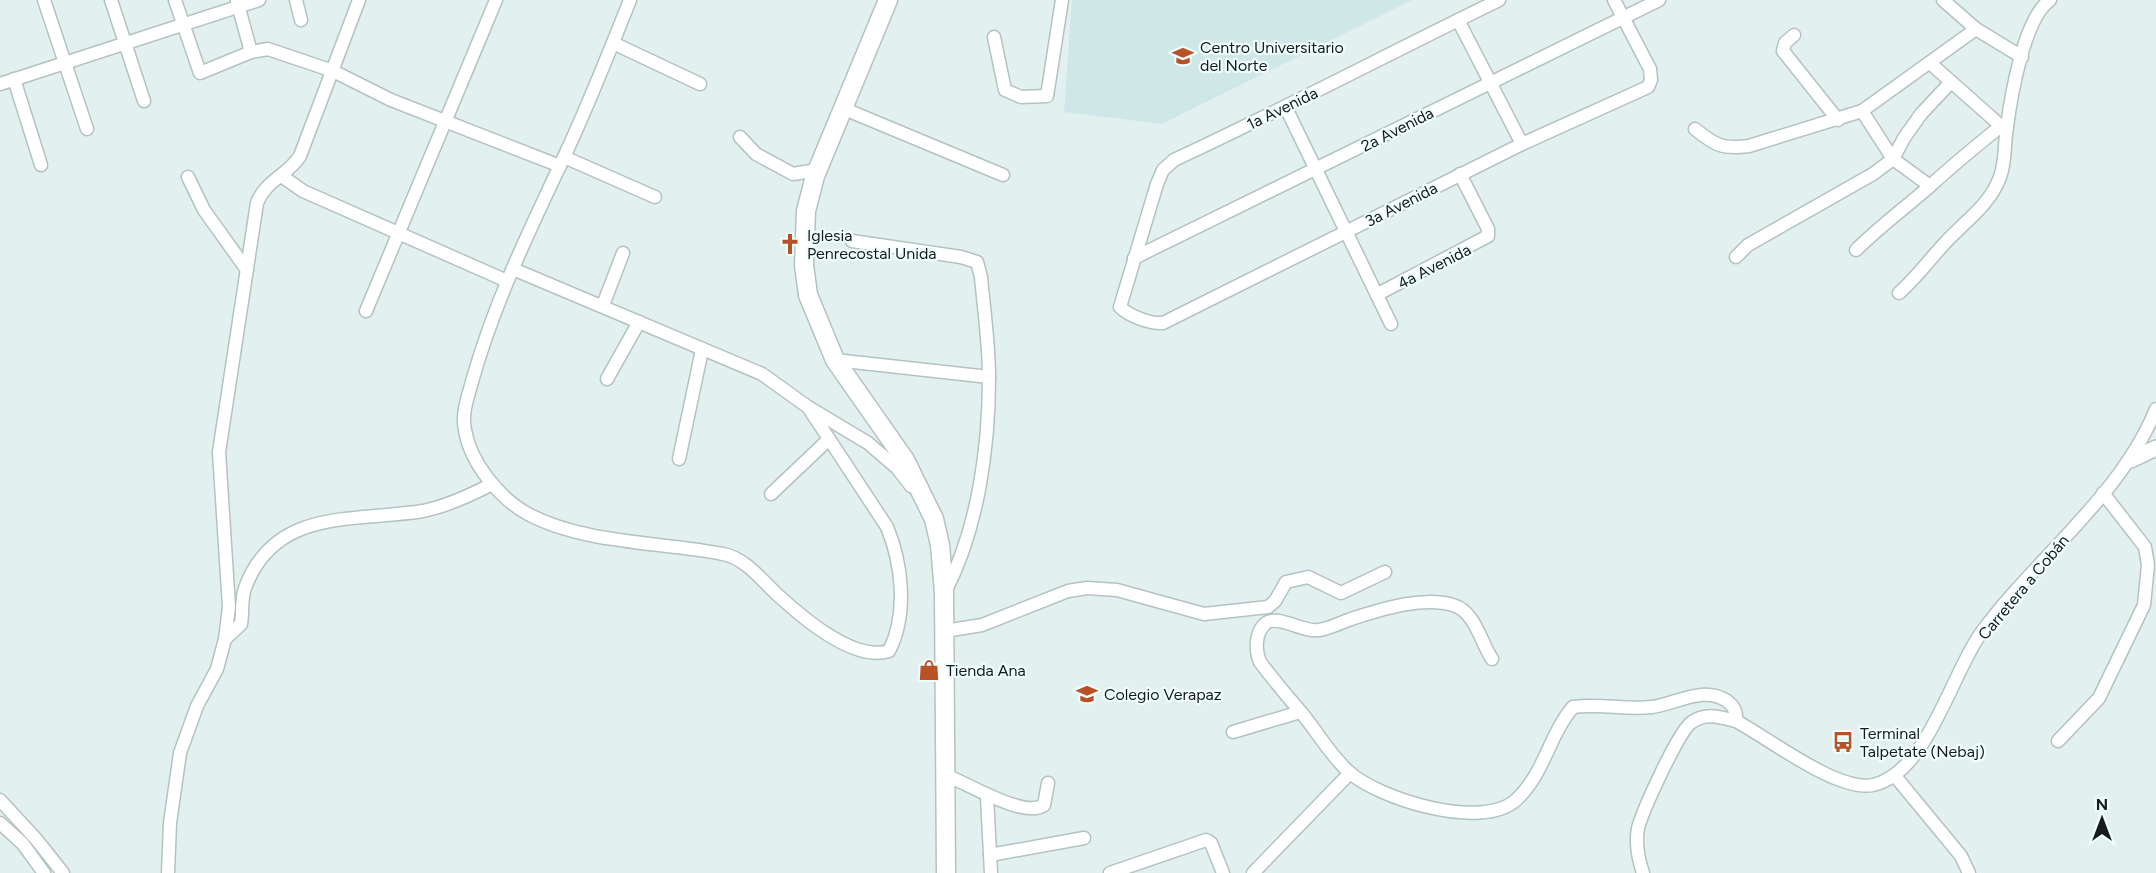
<svg xmlns="http://www.w3.org/2000/svg" width="2156" height="873" viewBox="0 0 2156 873" font-family="Figtree,sans-serif">
  <style>
    .built { fill: #cfe7e6 }
    .lines { fill: none; stroke-linecap: round; stroke-linejoin: round }
    .minor-casing { stroke: #b4c2c1; stroke-width: 15 }
    .major-casing { stroke: #b4c2c1; stroke-width: 18 }
    .highway-casing { stroke: #b4c2c1; stroke-width: 21 }
    .minor { stroke: #fff; stroke-width: 12 }
    .major { stroke: #fff; stroke-width: 15 }
    .highway { stroke: #fff; stroke-width: 18 }
    .labels { text-anchor: middle; stroke-width: 4.5; stroke-linejoin: round; paint-order: stroke }
    .poi-label { font-size: 16px; fill: #161b1b; stroke: #effefd; text-anchor: start }
    .street-label { font-size: 16px; fill: #161b1b; stroke: #effefd }
  </style>
  <rect width="100%" height="100%" fill="#e2f1f0"/>
  <polygon class="built" points="1072,0 1412,0 1162,124 1064,112"/>
  <g class="lines">
    <defs>
      <g id="minor">
        <polyline points="44,0 87,129"/>
        <polyline points="111,0 144,101"/>
        <polyline points="175,0 200,73 251,52 268,49 333,71 391,100 560,166"/>
        <polyline points="296,0 301,20"/>
        <path d="M630 0C609 53 588 106 564 157 530 229 495 301 473 378 469 394 461 413 465 430 470 462 499 498 528 514 584 544 662 542 723 554 746 558 763 582 780 597 804 619 855 662 889 651 908 614 902 563 887 527L808 407"/>
        <path d="M1499 0C1390 53 1284 109 1174 160L1163 170 1157 184 1120 307C1129 316 1150 324 1163 323L1522 144 1648 87 1651 80 1650 69 1614 0"/>
        <polyline points="1943,0 1976,29 2022,57"/>
        <polyline points="237,1 251,52"/>
        <polyline points="1458,20 1522,144"/>
        <polyline points="1794,35 1785,43 1783,51 1838,120"/>
        <polyline points="994,37 1005,90 1021,97 1047,96 1062,0"/>
        <polyline points="613,43 700,84"/>
        <polyline points="1930,63 2001,126 2007,127"/>
        <polyline points="14,79 41,165"/>
        <polyline points="0,84 259,0"/>
        <polyline points="842,108 1003,175"/>
        <polyline points="1286,108 1391,324"/>
        <polyline points="1862,111 1893,159 1930,186"/>
        <path d="M1695 129C1716 146 1722 149 1749 146L1862 111 1976 29"/>
        <polyline points="740,137 756,154 793,174 817,170"/>
        <polyline points="564,157 655,197"/>
        <polyline points="188,177 204,210 247,270"/>
        <polyline points="283,177 303,191 507,281"/>
        <path d="M852 241 961 257 977 262 981 277C984 310 989 344 989 377 989 448 978 529 945 592"/>
        <path d="M1856 250C1879 227 1905 208 1930 186 1953 165 1976 146 2001 126"/>
        <polyline points="1736,257 1748,245 1873,174 1893,159 1904,138 1921,114 1951,82"/>
        <polyline points="1134,258 1659,0"/>
        <polyline points="513,269 762,374 808,407 868,443 897,468 911,486"/>
        <path d="M1899 293C1916 278 1929 260 1945 243 1964 222 1990 205 2000 177 2006 162 2004 143 2007 127 2011 96 2024 18 2050 0"/>
        <polyline points="1378,294 1488,236 1488,229 1460,174"/>
        <polyline points="603,305 623,253"/>
        <polyline points="366,311 496,0"/>
        <polyline points="835,360 989,377"/>
        <polyline points="607,379 639,322"/>
        <polyline points="679,459 702,350"/>
        <polyline points="771,494 829,439"/>
        <polyline points="945,631 982,625 1068,591 1087,588 1117,590 1204,614 1268,607 1275,601 1286,582 1308,577 1341,593 1385,572"/>
        <path d="M225 639 241 624C243 612 241 599 245 588 275 507 355 522 423 511 447 506 471 495 492 484"/>
        <path d="M1492 659C1481 643 1475 611 1453 605 1423 596 1383 609 1354 618 1342 622 1331 628 1319 630 1305 633 1277 614 1266 623 1255 632 1255 650 1260 662 1273 679 1286 695 1300 711 1317 731 1329 754 1349 772 1379 799 1482 831 1516 800 1545 773 1549 735 1573 707 1599 703 1626 710 1652 707 1676 704 1704 685 1727 701 1734 706 1737 713 1736 721"/>
        <polyline points="1233,732 1300,712"/>
        <polyline points="2058,741 2099,698 2144,605 2148,565 2145,547 2103,493"/>
        <path d="M947 776C968 783 1024 819 1044 805L1048 783"/>
        <polyline points="1895,776 1961,856 1969,873"/>
        <polyline points="987,797 991,873"/>
        <polyline points="0,800 36,839 63,873"/>
        <polyline points="0,823 23,844 44,873"/>
        <polyline points="990,855 1084,838"/>
        <path d="M168 873 170 823 180 753 197 706 217 669 225 639 229 607 219 452 257 203C265 181 288 175 300 156L359 0"/>
        <polyline points="1110,873 1206,840 1211,843 1223,873"/>
        <polyline points="1253,873 1350,773"/>
        <path d="M1643 873C1638 858 1635 844 1638 828 1643 810 1679 730 1692 722 1706 712 1720 717 1736 721 1770 739 1837 792 1873 785 1927 773 1951 675 1981 633 2036 558 2121 496 2156 409"/>
      </g>
      <polyline id="major" points="2131,460 2156,448"/>
      <polyline id="highway" points="888,0 815,176 806,211 804,265 808,295 835,360 905,460 934,519 940,545 944,593 946,873"/>
    </defs>
    <use href="#minor" class="minor-casing"/>
    <use href="#major" class="major-casing"/>
    <use href="#highway" class="highway-casing"/>
    <use href="#minor" class="minor"/>
    <use href="#major" class="major"/>
    <use href="#highway" class="highway"/>
  </g>
  <defs>
    <symbol id="university-bare" viewBox="-9 -9 18 18"><path d="M0-5L7-2L0 1L-7-2ZM-4 1L0 2.5L4 1V4Q0 6-4 4Z" fill="#b85226" stroke="#effefd" stroke-width="2.5" paint-order="stroke"/></symbol>
    <symbol id="church-bare" viewBox="-9 -9 18 18"><path d="M-1.2-6h2.4v3.5h3.3v2.4h-3.3V6h-2.4V-.1h-3.3v-2.4h3.3Z" fill="#b85226" stroke="#effefd" stroke-width="2.5" paint-order="stroke"/></symbol>
    <symbol id="shop-bare" viewBox="-9 -9 18 18"><path d="M-5-2.5h2.3a2.7 3.5 0 0 1 5.4 0H5L5.5 6h-11ZM-1.5-2.5h3a1.5 2.3 0 0 0-3 0Z" fill="#b85226" stroke="#effefd" stroke-width="2.5" paint-order="stroke"/></symbol>
    <symbol id="bus-bare" viewBox="-9 -9 18 18"><path d="M-5-6H5V4H4V6H2V4H-2V6H-4V4H-5ZM-3.5-4V0h7V-4ZM-3.5 1.2v1.5H-2V1.2ZM2 1.2v1.5H3.5V1.2Z" fill="#b85226" stroke="#effefd" stroke-width="2.5" paint-order="stroke"/></symbol>
  </defs>
  <g fill-rule="evenodd">
    <use href="#university-bare" x="1168" y="41" width="30" height="30"/>
    <use href="#church-bare" x="775" y="229" width="30" height="30"/>
    <use href="#shop-bare" x="914" y="655" width="30" height="30"/>
    <use href="#university-bare" x="1072" y="679" width="30" height="30"/>
    <use href="#bus-bare" x="1828" y="727" width="30" height="30"/>
  </g>
  <g class="labels">
    <g class="poi-label">
      <text x="1200" y="53">Centro Universitario<tspan x="1200" dy="18">del Norte</tspan></text>
      <text x="807" y="241">Iglesia<tspan x="807" dy="18">Penrecostal Unida</tspan></text>
      <text x="946" y="676">Tienda Ana</text>
      <text x="1104" y="700">Colegio Verapaz</text>
      <text x="1860" y="739">Terminal<tspan x="1860" dy="18">Talpetate (Nebaj)</tspan></text>
    </g>
    <g class="street-label">
      <text transform="translate(1282 108) rotate(-26)" y="6">1a Avenida</text>
      <text transform="translate(1397 129) rotate(-27)" y="6">2a Avenida</text>
      <text transform="translate(1401 204) rotate(-27)" y="6">3a Avenida</text>
      <text transform="translate(1434 266) rotate(-27)" y="6">4a Avenida</text>
      <text transform="translate(2023 587) rotate(-50)" y="6">Carretera a Cobán</text>
    </g>
  </g>
  <g transform="translate(2102 819)" stroke="#effefd" stroke-width="4.5" paint-order="stroke">
  <path d="M0-4.5L10 22L0 15L-10 22Z" fill="#161b1b"/>
  <text y="-9" font-size="16" font-weight="bold" text-anchor="middle" fill="#161b1b">N</text>
  </g>
</svg>
